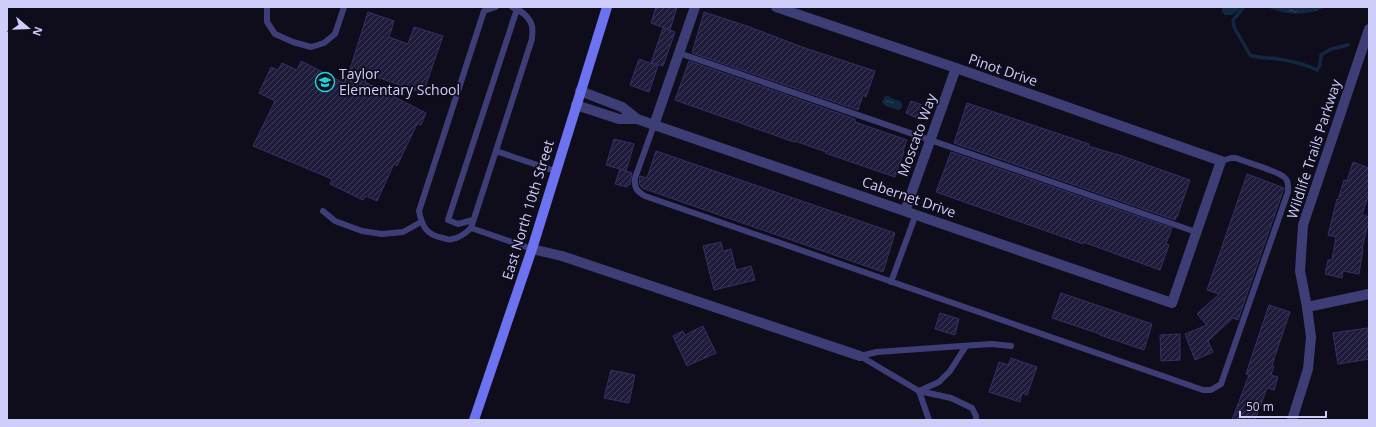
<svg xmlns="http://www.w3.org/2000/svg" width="1376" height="427" viewBox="0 0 1376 427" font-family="'Open Sans',sans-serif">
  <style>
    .water { fill: url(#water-ripples) }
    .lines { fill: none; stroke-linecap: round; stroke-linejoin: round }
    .stream { stroke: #122740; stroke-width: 3.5 }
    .building { fill: url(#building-hatch); stroke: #362f64 }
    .lane { stroke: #3d3e76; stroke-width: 6 }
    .street { stroke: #3d3e76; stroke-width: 10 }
    .secondary { stroke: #6d72f1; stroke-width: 10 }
    .labels { text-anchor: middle; stroke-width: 3.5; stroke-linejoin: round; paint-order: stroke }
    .street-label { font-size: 14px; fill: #cfcdfa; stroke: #0f0d1c }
    .poi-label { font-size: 14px; fill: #cfcdfa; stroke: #0f0d1c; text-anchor: start }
  </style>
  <defs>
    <pattern id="water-ripples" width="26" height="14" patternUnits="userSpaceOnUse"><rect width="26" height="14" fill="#122740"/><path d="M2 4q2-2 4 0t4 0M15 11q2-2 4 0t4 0" fill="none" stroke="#33455c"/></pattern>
    <pattern id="building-hatch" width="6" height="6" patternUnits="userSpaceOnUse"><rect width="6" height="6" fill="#1f1b3b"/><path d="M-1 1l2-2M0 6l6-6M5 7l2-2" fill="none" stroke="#3e3b58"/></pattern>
  </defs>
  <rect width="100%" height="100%" fill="#0f0d1c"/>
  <g class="water">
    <polygon points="1222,7 1242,7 1232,15 1225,15 1222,12"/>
    <path d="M1267 7H1327C1304 16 1289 16 1267 7Z"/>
    <path d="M885 96C889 96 890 97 894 99 899 101 902 100 902 107L898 110 885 106 882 102Z"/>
  </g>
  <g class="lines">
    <path class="stream" d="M1244 7 1233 20 1234 27 1250 55C1261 59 1267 57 1278 59 1291 61 1305 64 1317 70L1320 65 1321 55 1331 49 1348 45"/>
  </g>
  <g class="building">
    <polygon points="656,7 677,7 670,30 651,23"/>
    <polygon points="368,12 394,21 389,37 408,44 414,27 443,36 423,93 368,74 365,82 426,113 421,125 417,124 397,166 394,164 377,201 366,196 363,200 330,184 332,179 253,146 275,101 259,93 271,67 278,70 282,63 297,70 301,61 344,83 350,69"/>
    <polygon points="704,12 747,26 805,48 875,71 866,97 863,95 858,110 692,53"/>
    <polygon points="663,28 675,32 663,66 651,63"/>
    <polygon points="639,59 658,66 649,92 630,85"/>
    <polygon points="689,61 855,119 855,122 907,140 903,151 904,152 895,177 825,153 826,152 795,141 794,142 675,100"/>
    <polygon points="911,101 922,105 917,118 906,113"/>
    <polygon points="967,103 1089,144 1088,146 1122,156 1190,180 1177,217 1176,217 1175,220 954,143"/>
    <polygon points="614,139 634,144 626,171 606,165"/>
    <polygon points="656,151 895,233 883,272 642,188 639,183 640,176 647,178"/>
    <polygon points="951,152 1172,228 1166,244 1169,245 1160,270 1083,242 1083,244 936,192"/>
    <polygon points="1353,162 1369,168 1369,193 1362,215 1369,217 1369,227 1367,227 1362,249 1363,249 1359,274 1343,271 1342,278 1325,274 1328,260 1332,260 1336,237 1328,235 1337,199 1338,200 1344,180 1347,181"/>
    <polygon points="620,169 632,173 630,185 628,184 627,187 615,184"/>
    <polygon points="1247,174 1284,188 1238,320 1233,318 1208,341 1213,352 1195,360 1185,334 1207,325 1197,314 1219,294 1207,290"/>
    <polygon points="721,242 723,251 731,249 736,270 751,266 755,280 714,290 703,246"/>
    <polygon points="1061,293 1152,324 1144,350 1100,335 1100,334 1052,318"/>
    <polygon points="1269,305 1290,312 1272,365 1274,366 1271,375 1278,377 1274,390 1267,388 1255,420 1232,420 1249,375 1246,374"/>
    <polygon points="940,313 959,319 955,335 935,329"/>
    <polygon points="703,326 716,353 687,366 673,336 683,331 685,335"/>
    <polygon points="1368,328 1369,359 1338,364 1333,333"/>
    <polygon points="1180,334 1180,360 1161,361 1160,335"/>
    <polygon points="1011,358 1037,367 1027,395 1022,393 1020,402 989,392 999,362 1008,365"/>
    <polygon points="611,370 635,375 629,403 604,398"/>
  </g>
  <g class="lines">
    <g class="lane">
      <polyline points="267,7 267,22 275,34 293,42 311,47 324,43 335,34 344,7"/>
      <path d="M496 7 484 11 419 211C422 226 426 235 443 238 446 239 450 240 452 239 460 238 466 233 471 228L532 39C532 35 533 30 532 26 530 17 519 9 512 7"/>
      <polyline points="679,53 1196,232"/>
      <path d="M654 125 635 178C634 187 636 191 645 196L1203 390H1211L1221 384 1288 192C1288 186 1289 181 1284 177 1278 171 1245 162 1236 158H1231L1221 161"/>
      <polyline points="496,151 555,171"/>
      <polyline points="323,211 335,221 362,231 382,234 403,232 421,222"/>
      <polyline points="473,220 458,224 448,220 517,9"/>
      <polyline points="471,228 532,249"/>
      <polyline points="891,282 916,214"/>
      <polyline points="860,356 877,352 976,345 992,344 1011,346"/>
      <polyline points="860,356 919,391 929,420"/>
      <polyline points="919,391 951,398 972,408 976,416 976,420"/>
      <polyline points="919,391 939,382 950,371 966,346"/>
    </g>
    <g class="street">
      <polyline points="576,105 619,119 637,119 622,107 580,91"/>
      <polyline points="637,119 1172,303 1221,161 956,68 776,7"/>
      <polyline points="654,125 695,7"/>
      <polyline points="905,211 956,68"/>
      <polyline points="532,249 562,256 860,356"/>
      <polyline points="1307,307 1369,294"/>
      <polyline points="1292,420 1308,369 1311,337 1307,307 1300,271 1303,225 1369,29"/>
    </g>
    <polyline class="secondary" points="474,420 532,249 607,7"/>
  </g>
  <defs>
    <symbol id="school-ring" viewBox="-11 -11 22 22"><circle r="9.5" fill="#0f0d1c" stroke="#16d6dd" stroke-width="1.5"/><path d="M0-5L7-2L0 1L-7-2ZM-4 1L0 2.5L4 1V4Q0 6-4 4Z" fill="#16d6dd"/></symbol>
  </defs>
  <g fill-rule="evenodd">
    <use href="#school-ring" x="314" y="71" width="22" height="22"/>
  </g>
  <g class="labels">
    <g class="street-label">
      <text transform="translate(1003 70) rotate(19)" y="5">Pinot Drive</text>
      <text transform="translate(917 135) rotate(-70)" y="5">Moscato Way</text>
      <text transform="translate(1314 149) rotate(-72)" y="5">Wildlife Trails Parkway</text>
      <text transform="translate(909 197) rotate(19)" y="5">Cabernet Drive</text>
      <text transform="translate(528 210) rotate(-73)" y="5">East North 10th Street</text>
    </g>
    <g class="poi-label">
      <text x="339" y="79">Taylor<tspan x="339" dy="16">Elementary School</tspan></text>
    </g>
  </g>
  <rect width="1376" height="427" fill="none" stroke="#cfcdfa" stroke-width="16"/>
  <g transform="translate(28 28) rotate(109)" stroke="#0f0d1c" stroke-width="3" paint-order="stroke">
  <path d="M0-3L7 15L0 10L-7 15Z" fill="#cfcdfa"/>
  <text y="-6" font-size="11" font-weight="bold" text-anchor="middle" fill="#cfcdfa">N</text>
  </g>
  <path d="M1240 411v6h86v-6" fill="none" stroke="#cfcdfa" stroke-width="2"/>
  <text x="1246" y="411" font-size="12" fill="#cfcdfa" stroke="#0f0d1c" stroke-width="3" paint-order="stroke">50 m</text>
</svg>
